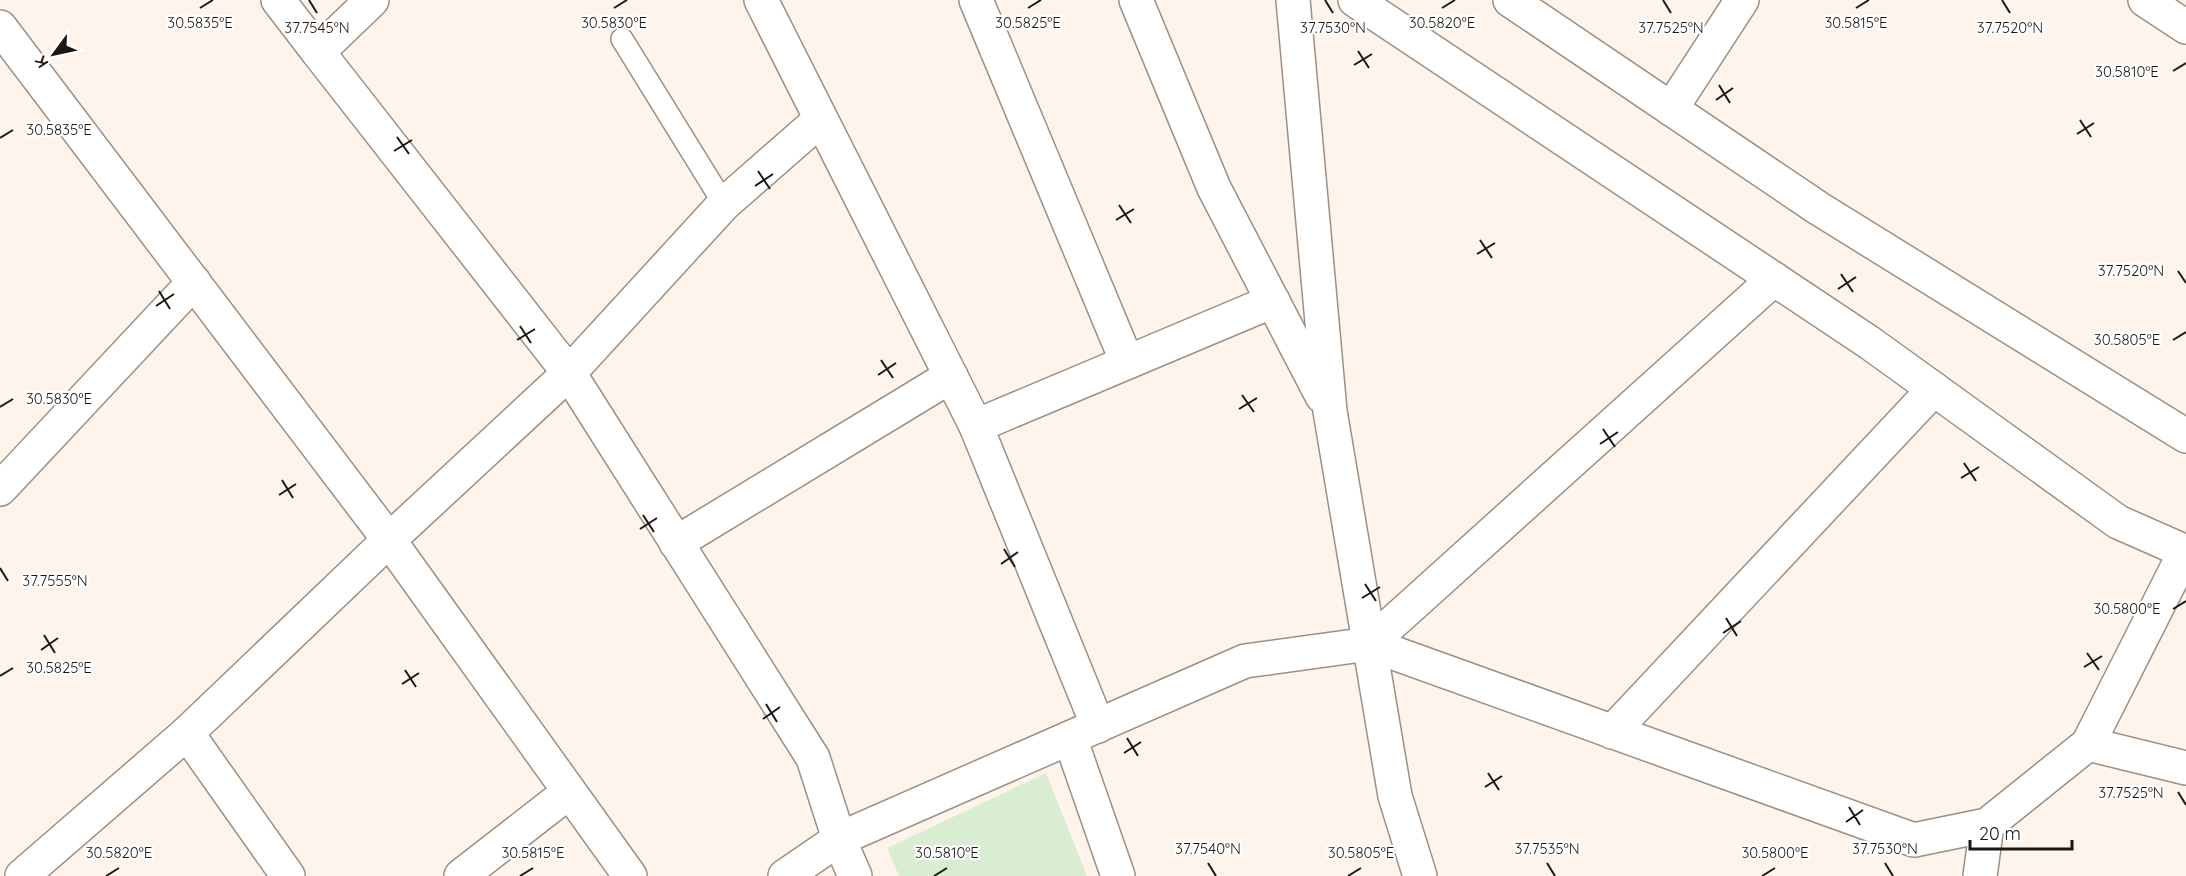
<svg xmlns="http://www.w3.org/2000/svg" width="2186" height="876" viewBox="0 0 2186 876" font-family="Quicksand,sans-serif">
  <style>
    .green { fill: #d8edd2 }
    .lines { fill: none; stroke-linecap: round; stroke-linejoin: round }
    .lane-casing { stroke: #9e8f82; stroke-width: 24 }
    .street-casing { stroke: #9e8f82; stroke-width: 36 }
    .lane { stroke: #fff; stroke-width: 21 }
    .street { stroke: #fff; stroke-width: 33 }
    .ticks { fill: none; stroke: #1c1712; stroke-width: 2 }
    .ticks-label { font-size: 15px; text-anchor: middle; fill: #1c1712; stroke: #fff; stroke-width: 4.5; stroke-linejoin: round; paint-order: stroke }
  </style>
  <rect width="100%" height="100%" fill="#fef4ec"/>
  <polygon class="green" points="1046,773 1087,876 899,876 887,848"/>
  <g class="lines">
    <defs>
      <polyline id="lane" points="622,39 724,204"/>
      <g id="street">
        <polyline points="278,0 318,52 372,0"/>
        <polyline points="761,0 976,426"/>
        <polyline points="976,0 1127,362"/>
        <polyline points="1136,0 1214,188 1322,396"/>
        <polyline points="1293,0 1330,411 1395,796 1420,876"/>
        <polyline points="1355,0 1870,343 2118,522 2186,552"/>
        <polyline points="1510,0 1818,208 2186,436"/>
        <polyline points="2145,0 2186,27"/>
        <polyline points="0,27 389,540 187,733 288,876"/>
        <polyline points="318,52 569,373 389,540 630,876"/>
        <polyline points="1671,109 1742,0"/>
        <polyline points="1774,279 1369,644 1914,840 1987,825 2088,744"/>
        <polyline points="0,489 194,282"/>
        <polyline points="676,543 951,376"/>
        <polyline points="2185,552 2088,744 2186,768"/>
        <polyline points="1098,726 976,426 1273,301"/>
        <polyline points="1612,732 1934,389"/>
        <polyline points="1070,738 1118,876"/>
        <polyline points="22,876 187,733"/>
        <polyline points="461,876 569,792"/>
        <polyline points="785,876 839,839 813,758 569,373 724,204 820,120"/>
        <polyline points="855,876 839,839 1245,661 1369,644"/>
        <polyline points="1980,876 1987,825"/>
      </g>
    </defs>
    <use href="#lane" class="lane-casing"/>
    <use href="#street" class="street-casing"/>
    <use href="#lane" class="lane"/>
    <use href="#street" class="street"/>
  </g>
  <path class="ticks" d="M309 0 317 13M1325 0 1333 13M1663 0 1671 13M2002 0 2010 13M200 8 213 0M614 8 627 0M1028 8 1041 0M1442 8 1455 0M1856 8 1869 0M1358 51 1369 68M1354 65 1372 54M2173 71 2186 63M1719 85 1730 103M1716 100 1733 88M2080 120 2091 137M2077 134 2094 123M397 137 409 154M0 138 13 130M394 151 412 140M758 171 770 189M755 186 773 174M1119 205 1131 223M1116 220 1134 209M1480 240 1492 258M1477 254 1495 243M2178 271 2186 283M1841 274 1853 292M1838 289 1856 277M159 291 170 309M156 306 174 294M520 326 531 343M517 340 535 329M2173 340 2186 332M881 360 893 378M878 375 896 363M1242 395 1254 412M0 407 13 399M1239 409 1257 398M1603 429 1615 447M1600 444 1618 432M1964 463 1976 481M1961 478 1979 467M282 480 293 498M279 495 296 484M643 515 654 532M640 529 657 518M1004 549 1015 567M1001 564 1018 552M0 568 8 581M1365 584 1376 601M1362 598 1380 587M2173 609 2186 601M1726 618 1737 636M1723 633 1741 621M44 635 55 653M41 650 58 638M2087 653 2099 670M2084 667 2102 656M405 670 416 687M0 676 13 668M402 684 419 673M766 704 777 722M763 719 780 707M1127 738 1138 756M1124 753 1141 742M1488 773 1499 790M1485 787 1502 776M2178 792 2186 805M1849 807 1860 825M1846 822 1863 810M1208 863 1216 876M1547 863 1555 876M1885 863 1893 876M106 876 119 868M520 876 533 868M934 876 947 868M1348 876 1361 868M1762 876 1775 868"/>
  <g class="ticks-label">
    <text x="200" y="28">30.5835°E</text>
    <text x="614" y="28">30.5830°E</text>
    <text x="1028" y="28">30.5825°E</text>
    <text x="1442" y="28">30.5820°E</text>
    <text x="1856" y="28">30.5815°E</text>
    <text x="2010" y="33">37.7520°N</text>
    <text x="317" y="33">37.7545°N</text>
    <text x="1333" y="33">37.7530°N</text>
    <text x="1671" y="33">37.7525°N</text>
    <text x="2127" y="77">30.5810°E</text>
    <text x="59" y="135">30.5835°E</text>
    <text x="2131" y="276">37.7520°N</text>
    <text x="2127" y="345">30.5805°E</text>
    <text x="59" y="404">30.5830°E</text>
    <text x="55" y="586">37.7555°N</text>
    <text x="2127" y="614">30.5800°E</text>
    <text x="59" y="673">30.5825°E</text>
    <text x="2131" y="798">37.7525°N</text>
    <text x="1208" y="854">37.7540°N</text>
    <text x="1547" y="854">37.7535°N</text>
    <text x="1885" y="854">37.7530°N</text>
    <text x="119" y="858">30.5820°E</text>
    <text x="533" y="858">30.5815°E</text>
    <text x="947" y="858">30.5810°E</text>
    <text x="1361" y="858">30.5805°E</text>
    <text x="1775" y="858">30.5800°E</text>
  </g>
  <g transform="translate(54 54) rotate(237)" stroke="#ffffff" stroke-width="4.5" paint-order="stroke">
  <path d="M0-4.5L10 22L0 15L-10 22Z" fill="#1c1712"/>
  <text y="-9" font-size="16" font-weight="bold" text-anchor="middle" fill="#1c1712">K</text>
  </g>
  <path d="M1970 840v9h102v-9" fill="none" stroke="#1c1712" stroke-width="3"/>
  <text x="1979" y="840" font-size="18" fill="#1c1712" stroke="#ffffff" stroke-width="4.5" paint-order="stroke">20 m</text>
</svg>
